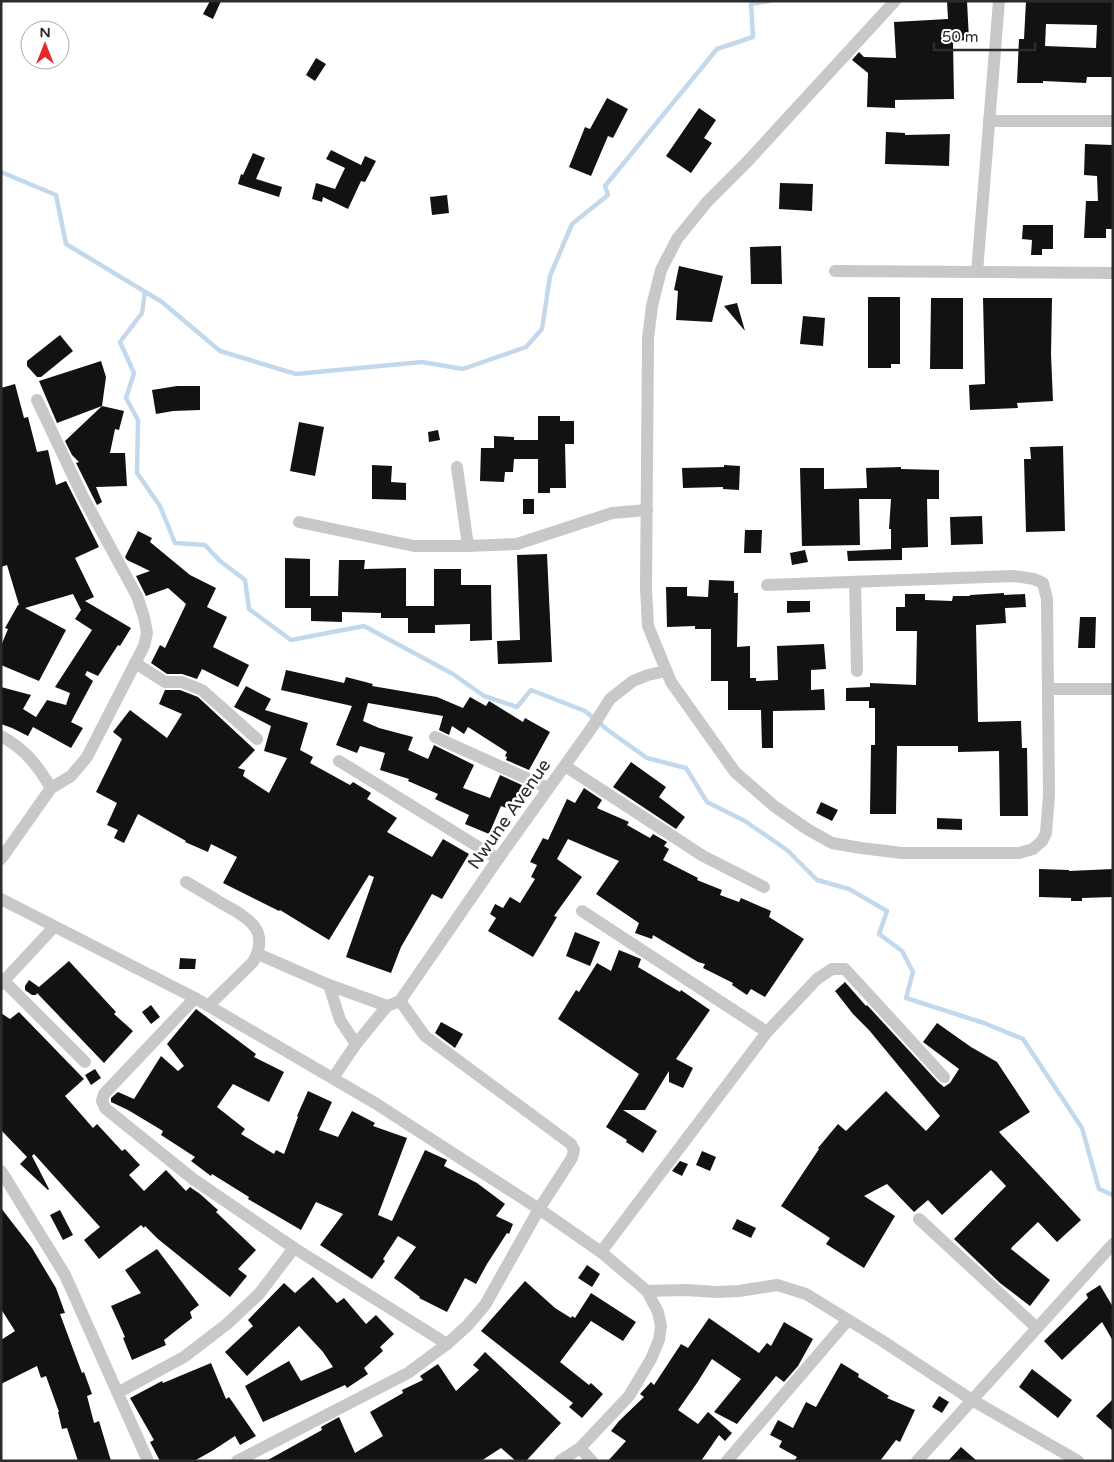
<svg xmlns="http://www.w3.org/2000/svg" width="1114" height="1462" viewBox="0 0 1114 1462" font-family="'Varela Round',sans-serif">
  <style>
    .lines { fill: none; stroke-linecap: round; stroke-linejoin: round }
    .stream { stroke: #c3d9eb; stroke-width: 4.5 }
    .building { fill: #121212; fill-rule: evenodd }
    .street { stroke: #c8c8c8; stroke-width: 12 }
    .labels { text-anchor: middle; stroke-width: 5; stroke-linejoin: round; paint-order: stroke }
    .street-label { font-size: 18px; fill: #2b2b2b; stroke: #fff }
  </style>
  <rect width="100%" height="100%" fill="#fff"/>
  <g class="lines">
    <g class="stream">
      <polyline points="1,172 56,195 66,244 162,302 220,351 296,374 422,362 463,369 526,347 542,329 550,276 572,224 608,195 605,186 717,49 753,37 751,4 770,1"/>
      <polyline points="145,292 142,313 120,342 134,373 126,398 138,420 137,473 160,506 175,543 205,545 220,561 245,580 249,609 291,640 364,626 453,674 484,696 517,707 531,690 585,711 609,731 647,758 686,768 707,802 745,821 787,850 817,880 849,889 887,911 879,934 902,951 913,972 906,998 984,1023 1023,1039 1082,1128 1099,1189 1113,1195"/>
    </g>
  </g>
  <g class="building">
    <polygon points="210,1 221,1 213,19 203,14"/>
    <polygon points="947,1 967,1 969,40 953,41 954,99 895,100 895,108 867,107 868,73 852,60 859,52 864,57 896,58 894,22 948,19"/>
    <path d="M1026 1H1113V77H1087L1086 83 1043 81V83H1017L1019 39H1024ZM1046 24 1097 25 1096 48 1045 46Z"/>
    <polygon points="316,58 326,64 315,81 306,75"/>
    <polygon points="607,98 628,109 613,138 608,136 591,176 569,167 585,127 590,129"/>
    <polygon points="699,108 716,120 704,138 712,143 691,173 666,156"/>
    <polygon points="886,132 905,133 905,135 950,134 949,166 885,164"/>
    <polygon points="1085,144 1113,145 1113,229 1106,229 1106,238 1084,238 1086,201 1098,201 1097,176 1084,175"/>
    <polygon points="331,150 361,165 365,156 376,161 365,182 361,181 348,209 323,197 322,202 312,199 316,183 335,189 345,168 326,159"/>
    <polygon points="253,153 265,158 256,179 282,187 279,197 238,184 241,174 243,175"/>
    <polygon points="780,183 813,184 812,211 779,209"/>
    <polygon points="447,195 449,213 432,215 430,197"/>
    <polygon points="1023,225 1053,225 1053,249 1042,249 1042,255 1031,255 1032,240 1022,239"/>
    <polygon points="781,246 782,284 751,284 750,247"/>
    <polygon points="679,266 723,276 712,322 676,320 678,291 674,290"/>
    <polygon points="868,297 900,297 900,364 891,364 891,368 868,368"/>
    <polygon points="931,298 963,298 963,369 930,369"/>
    <polygon points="983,298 1052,298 1051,354 1053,401 1017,403 1018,408 970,410 969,385 985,384"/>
    <polygon points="737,303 745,331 724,306"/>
    <polygon points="803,316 825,318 823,346 800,344"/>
    <polygon points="60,335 73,351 41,377 37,377 27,366 27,361"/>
    <polygon points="101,361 106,377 102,406 124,411 119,430 115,429 110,453 125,453 127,486 96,487 102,502 97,505 76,463 79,462 72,455 65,441 102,406 57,423 39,381"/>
    <polygon points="15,384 24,418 28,417 37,452 48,450 56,485 66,481 99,547 75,558 94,597 85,601 131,628 120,646 118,645 98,676 87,671 85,675 93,681 71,722 83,728 71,748 33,727 28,736 12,728 1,724 1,687 31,695 23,709 36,717 47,700 66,705 70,693 55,687 92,630 75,619 81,610 73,594 25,608 66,630 39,681 1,665 1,646 8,629 5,628 18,605 19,605 7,565 1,567 1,388"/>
    <polygon points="177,386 200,386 200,410 173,411 156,414 152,390"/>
    <polygon points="538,416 560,416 560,421 574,421 574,444 565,444 566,488 550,488 550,493 538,493 538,459 514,459 513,472 505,472 504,482 480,481 481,448 494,448 494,436 514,437 514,440 538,440"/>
    <polygon points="299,422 324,427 315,476 290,471"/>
    <polygon points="438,430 440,440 429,442 428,432"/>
    <polygon points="1063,446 1065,531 1026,532 1024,459 1031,459 1030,447"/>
    <polygon points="372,465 392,466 391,482 406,483 406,500 372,499"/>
    <polygon points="724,465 740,466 739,490 723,489 723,487 683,488 682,468 724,467"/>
    <polygon points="901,467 901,469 939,470 939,499 927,499 928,547 902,548 902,560 848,561 847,551 891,549 891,529 889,529 891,499 859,499 860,545 802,546 800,468 824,468 824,489 867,488 866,468"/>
    <rect x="523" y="499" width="11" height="15"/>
    <polygon points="982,516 983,544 951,545 950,517"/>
    <polygon points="745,530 762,530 761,553 744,553"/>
    <polygon points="138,531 152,538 150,542 190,575 216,588 207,607 227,617 213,647 249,665 238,687 202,669 197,679 182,674 167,674 151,663 160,645 165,648 186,604 168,588 146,596 136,576 150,571 127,560 125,557"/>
    <polygon points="805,550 808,562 792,565 790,553"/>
    <polygon points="547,554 552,662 498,664 497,641 520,640 517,555"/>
    <polygon points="285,558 310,559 310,596 338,596 339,560 365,560 364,569 406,568 406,606 434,606 434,569 461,569 461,585 491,585 492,640 470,641 470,624 435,625 435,633 408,633 408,618 381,618 381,613 342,612 342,622 311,621 311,608 285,608"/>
    <polygon points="709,580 734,581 734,593 738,593 737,647 750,646 750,678 756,678 756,681 778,680 777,646 824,644 826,669 811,670 811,690 824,689 825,710 773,711 773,748 762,748 761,710 728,710 728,681 711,681 711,629 695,629 695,626 667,627 666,587 687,587 687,596 708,597"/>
    <polygon points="1004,593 1004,595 1025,594 1026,607 1005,608 1006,623 976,625 978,722 1021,721 1022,748 1027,748 1028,816 1000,816 999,751 958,752 958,746 897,746 896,814 870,814 871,745 875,745 875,708 869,708 869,701 846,701 846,688 870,687 870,683 916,685 917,631 896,631 896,607 905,607 905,594 925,594 925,600 952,601 953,596 970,596 970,595"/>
    <polygon points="787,601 810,601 810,612 787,613"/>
    <polygon points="1080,617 1096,617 1095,648 1078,648"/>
    <polygon points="286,670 344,683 346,677 373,684 372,686 437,697 463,708 470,697 486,706 489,701 523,722 525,718 550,732 529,770 506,760 507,757 505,756 507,752 468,727 464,734 452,726 449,735 439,730 443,716 368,703 363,721 379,728 413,737 408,750 428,759 434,745 474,765 463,788 490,798 500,775 522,785 512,810 501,806 489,834 465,824 469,815 435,799 438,794 408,781 409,779 380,770 385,753 360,746 357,753 336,745 352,706 281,690"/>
    <polygon points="246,686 271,699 265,710 308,723 300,750 313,757 310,763 350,785 353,782 371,793 367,799 397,818 387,832 432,857 443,839 469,854 442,899 432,894 401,947 391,973 346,957 374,877 369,875 329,940 280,910 279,911 223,883 237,857 211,844 208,852 185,842 186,841 138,814 124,843 114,838 118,830 107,825 117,803 96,792 122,739 113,732 130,710 167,738 182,714 159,704 165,690 180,690 198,697 255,750 238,768 245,770 243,776 269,793 287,758 264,751 271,726 234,707"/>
    <polygon points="631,762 666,787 659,797 685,817 676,829 613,787"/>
    <polygon points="584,788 602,800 597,808 629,822 627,825 650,838 653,834 667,842 664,846 669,849 663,860 698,878 697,880 722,890 720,895 739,902 741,898 771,911 769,917 804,939 765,997 751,989 747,995 732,985 733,983 703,968 705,964 698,962 653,935 652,939 635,933 639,923 596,894 619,861 568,839 557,859 582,877 554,916 557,917 533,957 488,931 496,918 490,914 495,904 503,908 510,897 520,903 535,879 531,877 537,865 530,862 543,838 548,840 567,799 575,803"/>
    <polygon points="821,802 838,810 832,821 816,813"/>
    <polygon points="937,818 962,819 962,830 937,829"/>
    <polygon points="1039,869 1069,870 1069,871 1113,869 1113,897 1082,898 1082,901 1071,901 1071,898 1039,897"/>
    <polygon points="575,932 600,942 590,966 566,956"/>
    <polygon points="619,950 641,959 638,967 680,992 681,990 710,1010 676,1059 693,1068 683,1088 669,1082 669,1071 645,1110 623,1110 657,1131 643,1153 626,1142 627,1140 606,1127 639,1074 558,1019 576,990 579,992 597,963 611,971"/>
    <polygon points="180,958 196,959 195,969 179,969"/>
    <polygon points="69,961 116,1012 114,1014 133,1031 104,1063 37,993 36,995 32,995 25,990 25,986 29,980 39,987"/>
    <polygon points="845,982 866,1006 867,1005 938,1082 944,1087 950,1083 959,1069 923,1042 937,1023 971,1047 997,1062 1030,1112 999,1132 1081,1220 1057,1242 1038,1222 1012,1247 1011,1249 1050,1280 1030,1306 1000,1283 954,1239 1006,1186 991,1170 942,1215 928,1200 914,1212 887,1184 864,1196 895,1216 864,1268 826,1244 830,1238 781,1206 819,1149 818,1148 838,1124 846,1131 886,1091 926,1131 940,1116 869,1030 853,1014 835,991"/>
    <polygon points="151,1005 160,1017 151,1024 142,1012"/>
    <polygon points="196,1009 256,1054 254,1057 284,1072 269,1102 233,1084 217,1107 245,1129 241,1134 274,1154 276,1150 284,1154 298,1117 297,1116 308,1091 332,1102 319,1130 338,1137 352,1111 375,1123 373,1126 407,1138 378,1215 392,1221 425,1150 447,1160 444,1166 477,1183 505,1204 496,1216 513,1224 509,1234 507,1233 487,1264 476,1284 465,1278 447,1312 419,1298 420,1297 394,1278 416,1247 398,1236 383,1259 385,1261 372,1279 320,1245 343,1214 316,1202 301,1230 248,1199 249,1197 212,1174 211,1176 191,1161 195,1157 161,1135 163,1131 128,1110 111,1102 111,1098 118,1092 134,1099 161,1056 178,1071 184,1066 167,1044"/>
    <polygon points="19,1012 84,1079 65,1096 93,1128 97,1124 122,1151 125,1149 140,1165 129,1175 144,1191 166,1170 186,1191 190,1187 200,1194 218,1210 216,1212 256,1250 238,1269 247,1276 230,1297 158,1239 145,1226 144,1228 141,1225 99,1259 84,1240 100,1227 34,1154 32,1156 49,1189 48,1190 20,1164 27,1157 1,1130 1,1013 10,1019"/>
    <polygon points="441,1022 463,1034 455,1048 435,1033"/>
    <polygon points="95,1069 101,1078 91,1085 85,1075"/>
    <polygon points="702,1151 716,1157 710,1171 696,1165"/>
    <polygon points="680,1161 688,1164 682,1176 672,1171"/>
    <polygon points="1,1208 32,1248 56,1288 65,1313 60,1314 82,1373 84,1372 92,1394 87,1396 94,1423 99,1421 111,1461 78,1461 67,1428 62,1429 58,1412 59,1412 46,1376 41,1378 37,1366 1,1384 1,1340 15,1331 1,1309"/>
    <polygon points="60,1210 73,1235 63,1240 50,1215"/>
    <polygon points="737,1219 756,1228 751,1238 732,1229"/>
    <polygon points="157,1249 199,1305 190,1312 192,1318 164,1340 166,1345 132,1360 123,1338 125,1337 111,1306 141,1293 125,1270"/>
    <polygon points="587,1265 600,1274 592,1287 578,1278"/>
    <polygon points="313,1277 337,1303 344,1298 366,1324 376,1315 394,1334 380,1347 383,1351 364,1368 368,1374 347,1388 345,1385 263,1422 245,1386 289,1361 301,1381 333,1367 323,1352 299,1326 247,1376 225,1352 253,1326 248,1320 284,1283 295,1293"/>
    <polygon points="525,1281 555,1308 571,1318 572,1316 575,1318 591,1293 636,1322 623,1341 591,1321 560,1362 589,1385 591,1383 603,1394 582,1418 569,1407 573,1403 481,1331"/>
    <polygon points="1100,1285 1113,1307 1113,1341 1102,1322 1062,1360 1044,1341 1088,1298 1086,1294"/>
    <polygon points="709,1318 759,1353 767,1343 771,1346 784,1322 813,1339 798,1366 784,1382 776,1376 737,1424 714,1412 741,1379 712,1359 697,1383 678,1410 698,1424 708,1412 732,1433 725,1441 719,1435 701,1461 608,1461 626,1441 611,1431 619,1421 644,1397 640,1394 651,1382 654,1385 681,1344 688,1348"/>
    <polygon points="485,1352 561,1423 526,1461 516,1461 501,1448 481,1461 266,1461 322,1430 321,1427 339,1417 355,1453 383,1436 370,1412 403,1393 402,1390 423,1380 420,1376 438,1364 456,1391 479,1370 473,1365"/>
    <polygon points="211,1363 226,1399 229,1397 256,1436 240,1445 235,1436 212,1451 194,1461 160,1461 150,1442 154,1440 130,1398 162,1381 163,1383"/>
    <polygon points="841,1363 859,1374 858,1377 889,1396 887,1398 915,1410 900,1442 896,1440 880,1461 794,1461 797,1457 779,1447 782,1441 770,1435 778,1420 793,1428 806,1402 816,1407"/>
    <polygon points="1032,1369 1072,1400 1058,1418 1019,1387"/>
    <polygon points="939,1396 949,1402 942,1413 932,1407"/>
    <polygon points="1113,1399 1113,1431 1096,1416"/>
    <polygon points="961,1447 977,1461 948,1461"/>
  </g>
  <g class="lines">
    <g class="street">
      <polyline points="989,121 1113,121"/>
      <polyline points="835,271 1113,273"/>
      <polyline points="977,272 999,1"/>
      <polyline points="457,467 468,546"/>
      <polyline points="299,522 414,546 468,546 517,544 612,513 647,510"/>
      <polyline points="855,582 857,671"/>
      <polyline points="767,585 1014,576 1034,579 1043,583 1047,599 1049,795 1047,820 1046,833 1042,841 1033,849 1019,853 902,853 861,848 832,843 807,829 774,806 735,772 671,682 648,626 646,589 648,338 652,306 661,270 677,239 707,202 747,162 895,1"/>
      <polyline points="135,663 165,682 182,682 202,690 257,739"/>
      <polyline points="1048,689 1113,689"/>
      <path d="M1 736C25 749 38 766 51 788"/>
      <polyline points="435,737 548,788"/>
      <polyline points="339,761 498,859"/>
      <polyline points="565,766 703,856 764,887"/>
      <polyline points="1,859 51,788 71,776 87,757 144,646 147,633 144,617 137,596 83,497 37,400"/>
      <path d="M186 882C198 889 210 896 223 904 248 918 271 930 253 962L208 1006"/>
      <polyline points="1,899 195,998 375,1103 539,1209 601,1252 647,1291 658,1312 661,1326 659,1340 651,1359 629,1396 580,1448 560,1461"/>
      <polyline points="582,911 767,1032"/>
      <polyline points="258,954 329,985 387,1006 400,1001"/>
      <polyline points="4,981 85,1062"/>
      <polyline points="1,984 54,927"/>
      <polyline points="329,985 340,1020 356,1044 333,1078"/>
      <polyline points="195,998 104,1094 102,1101 105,1108 193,1179 294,1248 447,1344"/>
      <polyline points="400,1001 498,859 593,726 610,699 633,681 648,675 666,671"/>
      <polyline points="356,1044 387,1006"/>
      <polyline points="1,1171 65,1275 148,1461"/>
      <polyline points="919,1219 1037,1328"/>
      <polyline points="601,1252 767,1032 817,979 832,969 845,969 944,1077"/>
      <polyline points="647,1291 686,1290 717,1292 739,1291 777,1285 806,1294 881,1340 972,1400 1078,1461"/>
      <polyline points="119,1392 184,1357 227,1324 259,1294 294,1248"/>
      <polyline points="580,1448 592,1461"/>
      <polyline points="237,1461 408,1373 447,1344 467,1326 485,1305 539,1209 572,1158 574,1150 571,1144 425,1036 400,1001"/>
      <polyline points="727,1461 847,1321"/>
      <polyline points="917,1461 1113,1244"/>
    </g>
  </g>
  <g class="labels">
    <g class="street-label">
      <text transform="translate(509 814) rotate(-55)" y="6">Nwune Avenue</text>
    </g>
  </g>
  <rect width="1114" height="1462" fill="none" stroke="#2b2b2b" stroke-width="5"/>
  <g transform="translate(45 45)"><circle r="24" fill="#ffffff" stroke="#aaaaaa"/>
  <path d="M0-4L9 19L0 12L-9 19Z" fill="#e8282d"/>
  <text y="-8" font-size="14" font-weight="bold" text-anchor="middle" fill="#2b2b2b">N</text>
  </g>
  <path d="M934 42v8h101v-8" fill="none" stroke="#2b2b2b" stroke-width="2.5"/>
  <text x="942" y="42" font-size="15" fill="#2b2b2b" stroke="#ffffff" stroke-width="4" paint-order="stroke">50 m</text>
</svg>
